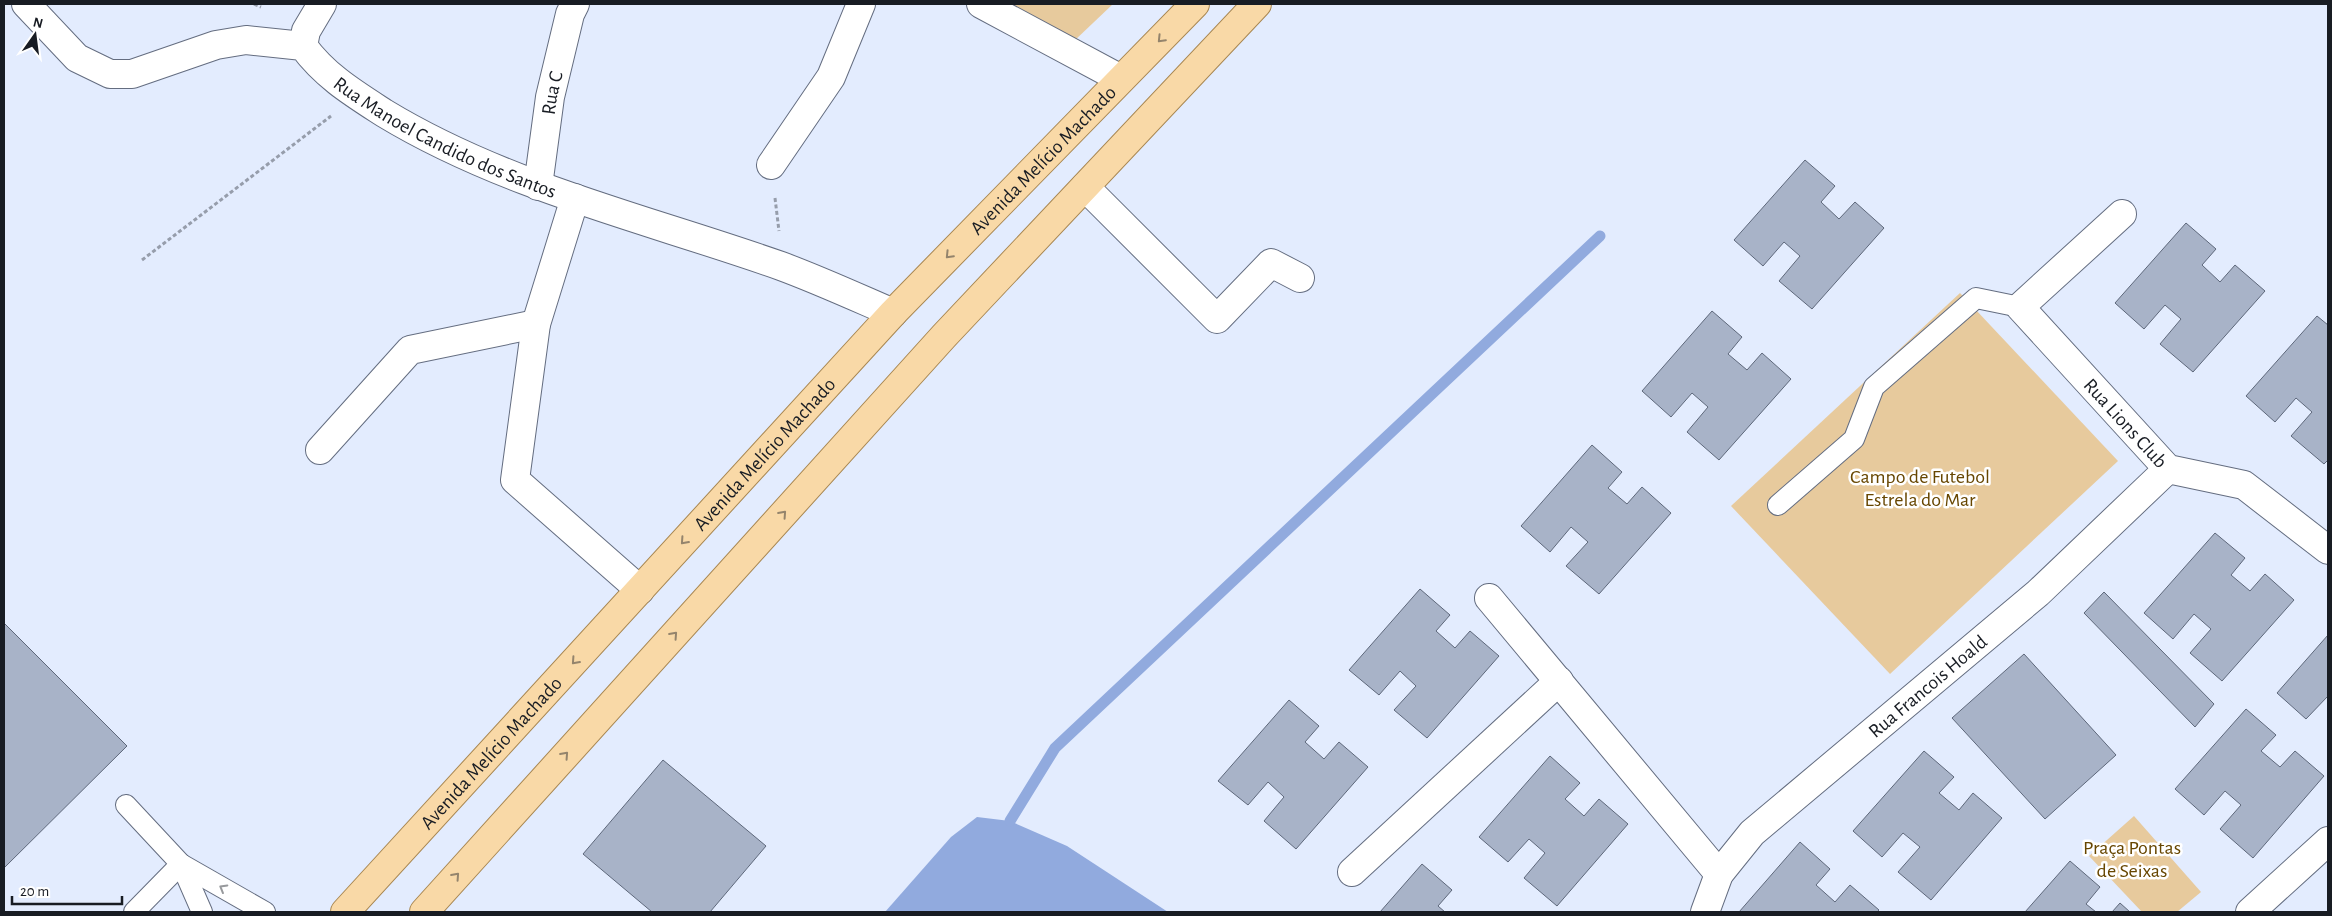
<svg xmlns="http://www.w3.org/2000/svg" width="2332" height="916" viewBox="0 0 2332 916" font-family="'Alegreya Sans',sans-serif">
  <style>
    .green { fill: #e7ca9d }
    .water { fill: #91aade }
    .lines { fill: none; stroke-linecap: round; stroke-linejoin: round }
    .stream { stroke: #91aade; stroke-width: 11 }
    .building { fill: #a8b3c8; stroke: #5e687b }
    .service-casing { stroke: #646d80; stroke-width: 22 }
    .minor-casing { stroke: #646d80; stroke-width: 30 }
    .primary-casing { stroke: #a88752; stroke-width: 30 }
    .path { stroke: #969dab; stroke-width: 3; stroke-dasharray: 4 2.5; stroke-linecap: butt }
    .service { stroke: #fff; stroke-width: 20 }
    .minor { stroke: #fff; stroke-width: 28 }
    .primary { stroke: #f9d9a7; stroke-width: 28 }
    .oneway { stroke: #94846c }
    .oneway2 { stroke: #97999c }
    .labels { text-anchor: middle; stroke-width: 5; stroke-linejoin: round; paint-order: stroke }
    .street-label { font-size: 20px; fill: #181c23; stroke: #fff }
    .park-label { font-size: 20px; fill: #674600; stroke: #fff }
  </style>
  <rect width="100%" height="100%" fill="#e3ecfe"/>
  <g class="green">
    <polygon points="1008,4 1113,4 1073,42"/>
    <polygon points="1960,293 2118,461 1890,674 1731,506"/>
    <polygon points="2134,816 2201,892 2177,912 2142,912 2089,856"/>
  </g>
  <polygon class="water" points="977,817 1010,821 1067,846 1168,912 885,912 951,837"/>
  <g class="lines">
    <polyline class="stream" points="1010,821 1055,748 1600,236"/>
  </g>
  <g class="building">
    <polygon points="1805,160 1835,186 1821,202 1839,219 1855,202 1884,228 1812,309 1779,281 1800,256 1784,242 1763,266 1734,240"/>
    <polygon points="2186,223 2216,249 2202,265 2220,282 2235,265 2265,291 2193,372 2160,344 2181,319 2165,305 2144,329 2115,303"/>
    <polygon points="1712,311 1742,337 1728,354 1747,370 1762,353 1791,379 1719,460 1687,432 1708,407 1692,393 1671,417 1642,391"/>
    <polygon points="2317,316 2328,325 2328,460 2324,464 2291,436 2312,412 2296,398 2275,422 2246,396"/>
    <polygon points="1592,445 1622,472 1608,488 1627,504 1642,487 1671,513 1599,594 1566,566 1588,542 1571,527 1550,552 1521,526"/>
    <polygon points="2215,533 2245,558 2231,575 2250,591 2265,574 2294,600 2222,681 2190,653 2211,629 2194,614 2173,639 2144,613"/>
    <polygon points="1420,589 1450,615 1436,631 1455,648 1470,631 1499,656 1427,738 1394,710 1416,686 1400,671 1379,695 1349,670"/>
    <polygon points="2104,592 2214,704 2195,727 2084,613"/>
    <polygon points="4,623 127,746 4,868"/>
    <polygon points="2328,635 2328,696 2306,719 2277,693"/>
    <polygon points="2024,654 2116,755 2045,819 1952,718"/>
    <polygon points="1289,700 1319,726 1305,742 1324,759 1339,742 1368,767 1296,849 1264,821 1284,797 1268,782 1248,805 1218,781"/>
    <polygon points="2246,709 2276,735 2261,751 2280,767 2295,751 2324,776 2253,858 2220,829 2241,805 2225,791 2204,815 2175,789"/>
    <polygon points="1924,751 1954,777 1939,793 1959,810 1973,793 2002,818 1931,900 1898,872 1920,847 1903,833 1882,857 1853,831"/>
    <polygon points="1550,756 1580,783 1565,799 1584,816 1599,799 1628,824 1557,906 1524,878 1545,853 1529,839 1508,862 1479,837"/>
    <polygon points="663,760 766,846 710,912 652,912 583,854"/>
    <polygon points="1800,842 1830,869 1816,885 1835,902 1850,885 1879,910 1877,912 1739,912"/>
    <polygon points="2070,861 2100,887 2086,904 2096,912 2025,912"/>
    <polygon points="1422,864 1452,890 1438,906 1445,912 1380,912"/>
    <polygon points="2120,903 2130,912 2112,912"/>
  </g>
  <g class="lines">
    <defs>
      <g id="service">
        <polyline points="1778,505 1854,439 1874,387 1976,298 2020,307"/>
        <polyline points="126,805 181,864 265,912"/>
        <polyline points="181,864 202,912"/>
        <polyline points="134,912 181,864"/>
      </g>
      <g id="minor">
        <path id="s1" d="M26 4 77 58 110 74H132L216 45 246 40 303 46C325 76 353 93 384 113 506 187 648 219 781 266 819 280 856 297 893 313"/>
        <polyline points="981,4 1121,79"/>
        <polyline points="303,46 306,31 322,4"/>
        <polyline points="771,165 831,77 861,4"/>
        <path id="s2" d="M538 186 550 97 570 14 575 4"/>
        <polyline points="1085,187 1217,319 1271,263 1300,278"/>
        <polyline points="575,198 536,324 515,480 640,590"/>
        <path id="s3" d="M2122 214 2020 307 2168 469 2244 485 2328 550"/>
        <polyline points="320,450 410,350 536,324"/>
        <polyline points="1489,598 1719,874"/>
        <polyline points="1352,872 1559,681"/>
        <path id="s4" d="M1705 912 1719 874 1752 833 2038 593 2168 469"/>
        <polyline points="2250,912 2328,841"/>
      </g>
      <g id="primary">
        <path id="s5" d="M345 912 893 313 1195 4"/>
        <polyline points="424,912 944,336 1257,4"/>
      </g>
    </defs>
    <use href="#service" class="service-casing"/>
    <use href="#minor" class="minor-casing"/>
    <use href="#primary" class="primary-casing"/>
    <g class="path">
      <polyline points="254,4 261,7"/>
      <polyline points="775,198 779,231"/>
      <polyline points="142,260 331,116"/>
    </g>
    <use href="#service" class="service"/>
    <use href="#minor" class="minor"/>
    <use href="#primary" class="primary"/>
  </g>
  <defs><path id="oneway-chevron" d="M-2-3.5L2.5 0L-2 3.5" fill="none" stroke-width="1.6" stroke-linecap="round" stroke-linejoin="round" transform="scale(1.25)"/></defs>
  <g class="oneway">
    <use href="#oneway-chevron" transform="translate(1161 39) rotate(134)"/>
    <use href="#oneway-chevron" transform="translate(949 255) rotate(134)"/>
    <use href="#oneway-chevron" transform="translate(783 514) rotate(-48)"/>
    <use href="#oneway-chevron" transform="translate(684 541) rotate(132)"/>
    <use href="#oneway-chevron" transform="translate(674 635) rotate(-48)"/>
    <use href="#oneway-chevron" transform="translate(575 661) rotate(132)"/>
    <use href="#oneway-chevron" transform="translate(565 755) rotate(-48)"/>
    <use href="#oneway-chevron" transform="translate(456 876) rotate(-48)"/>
  </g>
  <use class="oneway2" href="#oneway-chevron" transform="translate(223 888) rotate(-150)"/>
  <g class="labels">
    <g class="street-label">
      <text dy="7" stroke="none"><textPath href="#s2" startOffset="94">Rua C</textPath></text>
      <text dy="7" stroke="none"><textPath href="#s1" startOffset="481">Rua Manoel Candido dos Santos</textPath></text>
      <text dy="7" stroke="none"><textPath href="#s5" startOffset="1026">Avenida Melício Machado</textPath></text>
      <text dy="7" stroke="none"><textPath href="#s3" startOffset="295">Rua Lions Club</textPath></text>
      <text dy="7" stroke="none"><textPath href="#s5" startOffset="621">Avenida Melício Machado</textPath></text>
      <text dy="7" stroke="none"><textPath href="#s4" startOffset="322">Rua Francois Hoald</textPath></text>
      <text dy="7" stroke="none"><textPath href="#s5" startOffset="216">Avenida Melício Machado</textPath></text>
    </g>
    <g class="park-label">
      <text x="1920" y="483">Campo de Futebol<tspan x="1920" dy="23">Estrela do Mar</tspan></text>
      <text x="2132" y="854">Praça Pontas<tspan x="2132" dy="23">de Seixas</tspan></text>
    </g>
  </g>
  <rect width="2332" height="916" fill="none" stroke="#181c23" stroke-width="10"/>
  <g transform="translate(35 35) rotate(14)" stroke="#ffffff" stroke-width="4" paint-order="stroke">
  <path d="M0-4L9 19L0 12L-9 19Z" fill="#181c23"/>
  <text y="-8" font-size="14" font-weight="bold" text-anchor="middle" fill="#181c23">N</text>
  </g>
  <path d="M12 896v8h110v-8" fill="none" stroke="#181c23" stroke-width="2.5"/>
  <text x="20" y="896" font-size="15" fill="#181c23" stroke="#ffffff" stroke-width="4" paint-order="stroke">20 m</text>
</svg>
